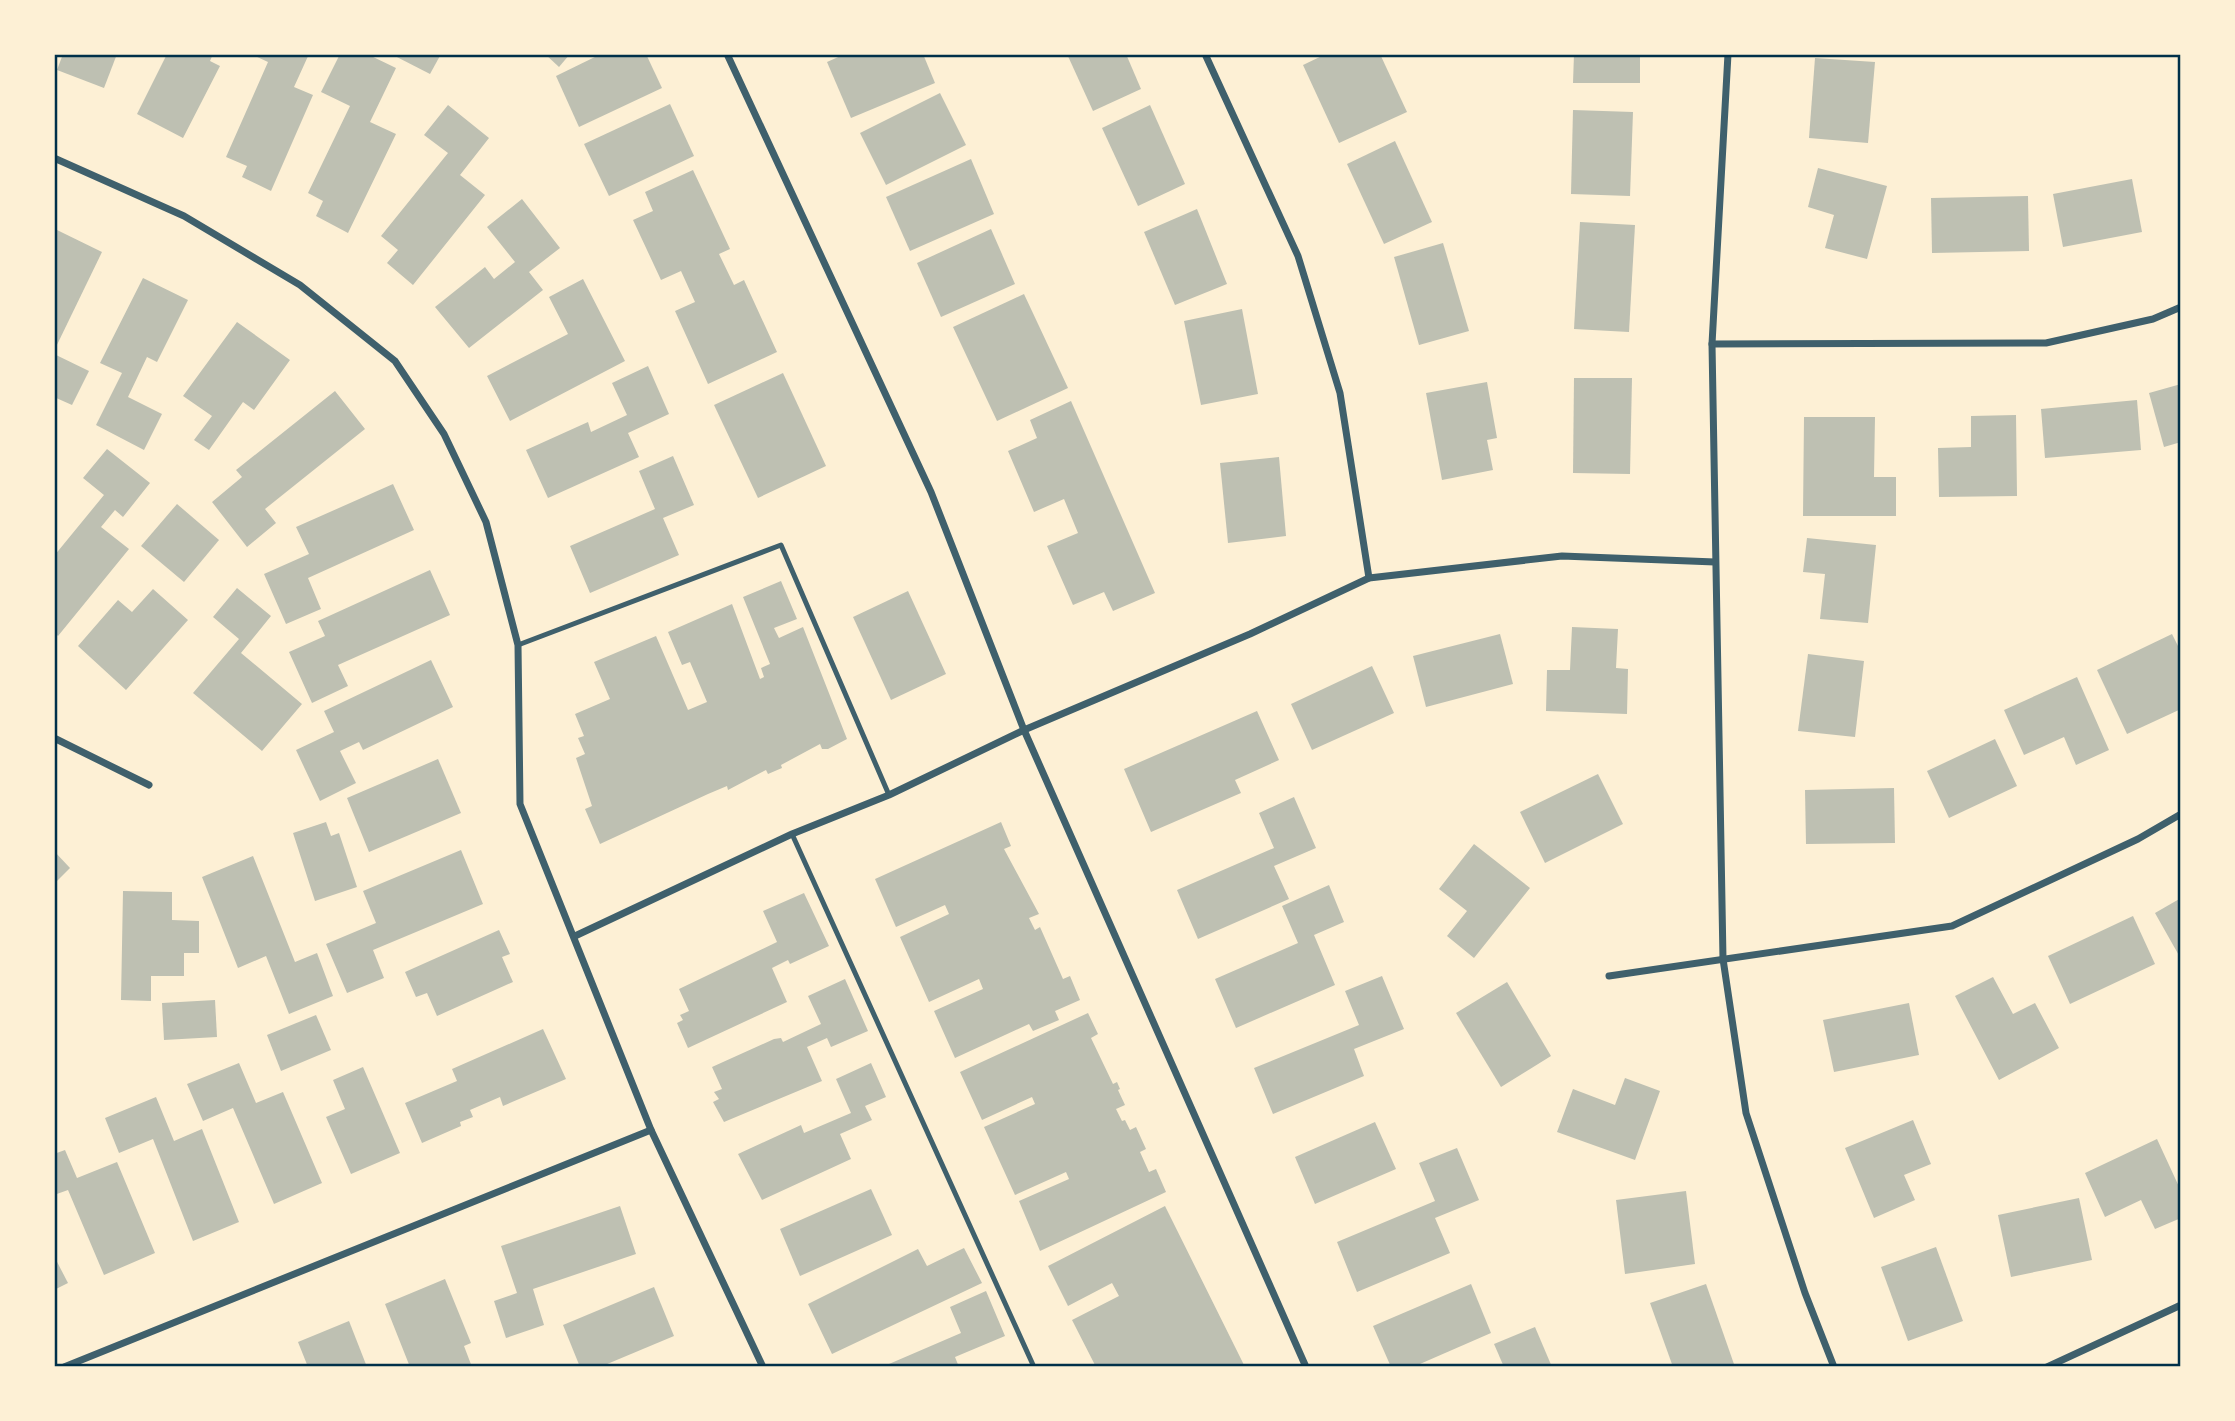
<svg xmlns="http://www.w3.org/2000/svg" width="2235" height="1421" viewBox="0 0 2235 1421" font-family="Karla,sans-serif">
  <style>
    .building { fill: #bec0b2 }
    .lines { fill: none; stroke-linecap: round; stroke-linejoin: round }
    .service { stroke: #3f606c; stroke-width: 5 }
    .minor { stroke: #3f606c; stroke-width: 7 }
    .neatline { fill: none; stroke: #003049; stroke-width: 2.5 }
  </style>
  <rect width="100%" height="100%" fill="#fdf0d5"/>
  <g class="building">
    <polygon points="63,54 117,54 104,88 57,70"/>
    <polygon points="167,54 213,54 210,61 220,66 183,138 137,114"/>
    <polygon points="251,54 309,54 294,87 313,95 271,191 242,177 247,166 226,157 268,62"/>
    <polygon points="340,54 367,54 396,68 370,122 396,134 348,233 316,216 323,201 308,193 350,106 321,92"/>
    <polygon points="391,54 441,54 430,74"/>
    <polygon points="545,54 570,54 559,67"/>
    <polygon points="601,54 646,54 662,88 579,127 556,76"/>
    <polygon points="845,54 923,54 935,83 851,118 827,62"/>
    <polygon points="1067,54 1126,54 1141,89 1093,111"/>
    <polygon points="1326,54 1380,54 1407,112 1339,143 1303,65"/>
    <polygon points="1574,54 1640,54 1640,83 1573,83"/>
    <polygon points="1815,58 1875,62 1868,143 1809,138"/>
    <polygon points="940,93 966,145 886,185 860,133"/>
    <polygon points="670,104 694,156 609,196 584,144"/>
    <polygon points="448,105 489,138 460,175 485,195 413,285 387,263 398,250 381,236 448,153 424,135"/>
    <polygon points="1150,105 1185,184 1138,206 1102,128"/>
    <polygon points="1573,110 1633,112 1630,196 1571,194"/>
    <polygon points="1395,141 1432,222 1384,244 1347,164"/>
    <polygon points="971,159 994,214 910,251 886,197"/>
    <polygon points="1818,168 1887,186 1867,259 1825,248 1834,215 1808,207"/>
    <polygon points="693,170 730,249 719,254 734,285 744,280 777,352 708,384 675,311 695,302 681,271 661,280 633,220 653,211 645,192"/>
    <polygon points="2132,179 2142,232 2063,247 2053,194"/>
    <polygon points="2028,196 2029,251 1932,253 1931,198"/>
    <polygon points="522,199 560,248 529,272 543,290 469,348 435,307 485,267 494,279 515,262 487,227"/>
    <polygon points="1197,209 1227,284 1175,305 1144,232"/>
    <polygon points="1580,222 1635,225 1629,332 1574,329"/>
    <polygon points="991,229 1015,284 941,317 917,263"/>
    <polygon points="57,230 102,252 54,351 54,235"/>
    <polygon points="1443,243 1469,331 1419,345 1394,257"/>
    <polygon points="143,278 188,300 157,362 147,357 128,397 162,414 144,450 96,425 122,373 100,363"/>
    <polygon points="583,279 625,361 510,421 487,376 568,334 549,297"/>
    <polygon points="1024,294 1068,388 997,421 953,327"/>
    <polygon points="1242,309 1258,394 1201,405 1184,321"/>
    <polygon points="237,322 290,360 254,410 243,402 209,450 194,440 212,416 183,396"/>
    <polygon points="54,354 89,371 72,405 54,397"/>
    <polygon points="648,366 669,414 628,433 639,457 548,498 526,450 588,422 591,432 627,415 612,383"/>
    <polygon points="783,373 826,466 758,498 714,405"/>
    <polygon points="1574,378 1632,378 1630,474 1573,473"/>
    <polygon points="1487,382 1497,438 1487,440 1493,470 1442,480 1426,393"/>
    <polygon points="2181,384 2181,442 2164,447 2149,393"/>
    <polygon points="335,391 365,429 265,509 276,523 247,547 212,502 242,477 236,470"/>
    <polygon points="2137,400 2141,450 2045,458 2041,409"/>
    <polygon points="1071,401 1155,593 1113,611 1104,592 1073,605 1047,546 1078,533 1064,499 1034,512 1008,451 1037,438 1030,420"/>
    <polygon points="2016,415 2017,496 1939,497 1938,448 1971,447 1971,416"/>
    <polygon points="1804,417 1875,417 1874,477 1896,477 1896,516 1803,516"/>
    <polygon points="107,449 150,483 123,517 115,510 101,527 129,549 58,636 54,632 54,556 104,495 83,478"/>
    <polygon points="673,456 694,505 663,518 679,555 590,593 570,546 655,509 639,471"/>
    <polygon points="1279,457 1286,536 1228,543 1220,463"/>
    <polygon points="393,484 414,530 308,578 321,609 286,624 264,574 309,554 296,527"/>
    <polygon points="177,504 219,540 184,582 141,546"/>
    <polygon points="1807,538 1876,545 1868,623 1820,619 1825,574 1803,572"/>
    <polygon points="430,570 450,615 338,665 348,686 312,703 289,652 325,636 318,621"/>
    <polygon points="781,581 797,619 774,628 779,638 803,627 847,739 828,749 822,749 820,744 781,765 782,768 768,774 766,770 728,790 727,786 708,794 600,844 585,809 592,806 576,758 585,754 578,738 584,736 575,714 610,699 594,662 656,636 688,710 707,702 690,662 682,665 668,632 732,604 760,679 764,677 761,668 770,664 743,597"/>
    <polygon points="237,588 271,616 241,653 302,704 262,751 193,693 239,639 213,617"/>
    <polygon points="153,589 188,620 126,690 78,646 118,600 132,612"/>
    <polygon points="908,591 946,674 891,700 853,617"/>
    <polygon points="1572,627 1618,629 1616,668 1628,669 1627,714 1546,711 1547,670 1570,670"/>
    <polygon points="1500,634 1513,684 1426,707 1413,656"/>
    <polygon points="2172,634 2181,652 2181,709 2127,734 2097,670"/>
    <polygon points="1808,654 1864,661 1855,737 1798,731"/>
    <polygon points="431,660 453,707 363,750 359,742 340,751 356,783 320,801 296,750 334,732 324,711"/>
    <polygon points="1372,666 1394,713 1312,750 1291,704"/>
    <polygon points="2077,677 2109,750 2076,765 2064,737 2024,755 2004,710"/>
    <polygon points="1257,711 1279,760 1235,780 1241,793 1151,832 1124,769"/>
    <polygon points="1995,739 2017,786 1949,818 1927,771"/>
    <polygon points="438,759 461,813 369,852 347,798"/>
    <polygon points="1598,774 1623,824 1545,863 1520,812"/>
    <polygon points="1894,788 1895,843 1806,844 1805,790"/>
    <polygon points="1294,797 1316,848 1274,866 1289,899 1198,939 1177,890 1274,848 1259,813"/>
    <polygon points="326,822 331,836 339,833 357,887 315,901 293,833"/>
    <polygon points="1001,822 1011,846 1004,849 1039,914 1029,918 1035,930 1040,927 1063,979 1070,976 1080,1000 1055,1011 1059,1020 1033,1031 1029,1024 955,1058 934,1011 983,989 979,979 929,1002 900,937 949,914 945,905 896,927 875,879"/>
    <polygon points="1474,844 1530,888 1474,958 1447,936 1467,911 1439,889"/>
    <polygon points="461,850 483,904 373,950 384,978 347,993 326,944 376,923 363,891"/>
    <polygon points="54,851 70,868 54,884"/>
    <polygon points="253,856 295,962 317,953 333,996 289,1014 266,956 238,968 202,877"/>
    <polygon points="1329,885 1344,922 1314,935 1335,985 1236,1028 1215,979 1298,943 1282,906"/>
    <polygon points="123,891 172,892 172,920 199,921 199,953 184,953 184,976 151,976 151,1001 121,1000"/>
    <polygon points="804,893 829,946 790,964 788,960 772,968 787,1002 688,1048 677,1023 683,1020 680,1015 689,1011 679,989 777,942 763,911"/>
    <polygon points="2181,898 2181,959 2155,913"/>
    <polygon points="2133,916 2155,964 2070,1004 2048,956"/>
    <polygon points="499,930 510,954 502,957 513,982 437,1016 427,993 416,997 405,972"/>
    <polygon points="1382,976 1404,1029 1354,1049 1364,1076 1273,1114 1254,1068 1359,1025 1345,991"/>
    <polygon points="1993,977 2013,1014 2035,1003 2059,1048 1999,1080 1955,996"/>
    <polygon points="845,979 868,1031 831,1047 827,1038 807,1047 822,1081 724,1122 713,1102 719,1099 714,1092 722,1089 712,1067 774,1039 781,1038 783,1042 821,1024 808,996"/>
    <polygon points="1507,982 1551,1056 1501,1087 1456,1013"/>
    <polygon points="215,1000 217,1037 164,1040 162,1003"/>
    <polygon points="1909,1003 1919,1055 1834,1072 1823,1020"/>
    <polygon points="1088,1013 1098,1034 1091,1038 1113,1084 1117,1082 1120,1089 1118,1090 1125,1105 1116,1109 1122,1121 1125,1120 1130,1130 1136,1127 1146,1149 1140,1152 1149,1172 1156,1169 1166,1192 1040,1251 1019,1201 1069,1179 1066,1172 1015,1195 984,1127 1035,1104 1032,1097 982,1120 960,1072"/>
    <polygon points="316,1015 331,1050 281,1071 267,1035"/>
    <polygon points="543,1029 566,1079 503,1106 500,1097 470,1110 473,1117 460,1122 461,1126 422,1143 405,1103 457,1081 452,1069"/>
    <polygon points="239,1063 256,1103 283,1092 322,1183 274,1204 233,1108 203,1121 187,1084"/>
    <polygon points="871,1063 886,1097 865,1106 872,1120 840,1134 851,1159 762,1200 738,1154 801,1125 804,1133 851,1113 836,1079"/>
    <polygon points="363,1067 400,1153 351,1174 326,1117 345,1109 333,1080"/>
    <polygon points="1625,1078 1660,1091 1635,1160 1557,1132 1573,1089 1615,1105"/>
    <polygon points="156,1097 174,1141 202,1129 239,1222 193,1241 153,1139 119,1153 105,1118"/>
    <polygon points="1913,1120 1931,1164 1904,1175 1915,1200 1874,1218 1845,1148"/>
    <polygon points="1375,1122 1396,1169 1315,1204 1295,1157"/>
    <polygon points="2157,1139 2181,1191 2181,1218 2155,1229 2141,1200 2105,1217 2085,1173"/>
    <polygon points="1457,1148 1479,1200 1435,1218 1450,1253 1357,1292 1337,1242 1435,1201 1419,1163"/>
    <polygon points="65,1150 77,1178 117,1162 155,1253 104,1275 68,1190 54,1195 54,1154"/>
    <polygon points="871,1189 892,1235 800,1276 780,1229"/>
    <polygon points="1686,1191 1695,1264 1625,1274 1616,1200"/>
    <polygon points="2079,1198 2092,1260 2011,1277 1998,1215"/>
    <polygon points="620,1206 636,1254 533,1289 544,1325 506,1338 494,1301 517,1293 501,1246"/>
    <polygon points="1165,1206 1245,1367 1096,1367 1072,1320 1119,1296 1112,1283 1068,1306 1048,1266"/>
    <polygon points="1936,1247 1963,1321 1908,1341 1881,1267"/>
    <polygon points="964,1248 982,1283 832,1354 808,1304 918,1249 927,1266"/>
    <polygon points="54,1256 68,1283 54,1290"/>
    <polygon points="445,1279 471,1343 464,1346 472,1367 410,1367 385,1304"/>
    <polygon points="1471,1284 1491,1333 1413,1367 1391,1367 1373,1326"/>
    <polygon points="1706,1284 1735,1367 1673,1367 1650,1303"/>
    <polygon points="654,1287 674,1336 600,1367 580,1367 563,1325"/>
    <polygon points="986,1291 1005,1336 955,1357 959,1367 882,1367 961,1333 950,1307"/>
    <polygon points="349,1321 367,1367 308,1367 298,1342"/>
    <polygon points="1535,1327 1552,1367 1504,1367 1494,1344"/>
  </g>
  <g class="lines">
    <g class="service">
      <polyline points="518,645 781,545 889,795"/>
      <polyline points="792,834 1034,1367"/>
    </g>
    <g class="minor">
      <polyline points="727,54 931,492 1024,730 1306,1367"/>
      <polyline points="1205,54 1298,256 1340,393 1369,578"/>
      <polyline points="1728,54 1712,344 1723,959 1746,1113 1805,1293 1834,1367"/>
      <polyline points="54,158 184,216 300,285 395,361 444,434 486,522 518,645 520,804 651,1130 763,1367"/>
      <polyline points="1712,344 2046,343 2153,319 2181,307"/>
      <polyline points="54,738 149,785"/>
      <polyline points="575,936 792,834 889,795 1024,730 1250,634 1369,578 1562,556 1715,562"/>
      <polyline points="1609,976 1952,926 2138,839 2181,814"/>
      <polyline points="64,1367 651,1130"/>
      <polyline points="2047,1367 2181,1305"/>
    </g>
  </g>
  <rect width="2235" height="1421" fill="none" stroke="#fdf0d5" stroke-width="112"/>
  <rect x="56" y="56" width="2123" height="1309" class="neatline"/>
</svg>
